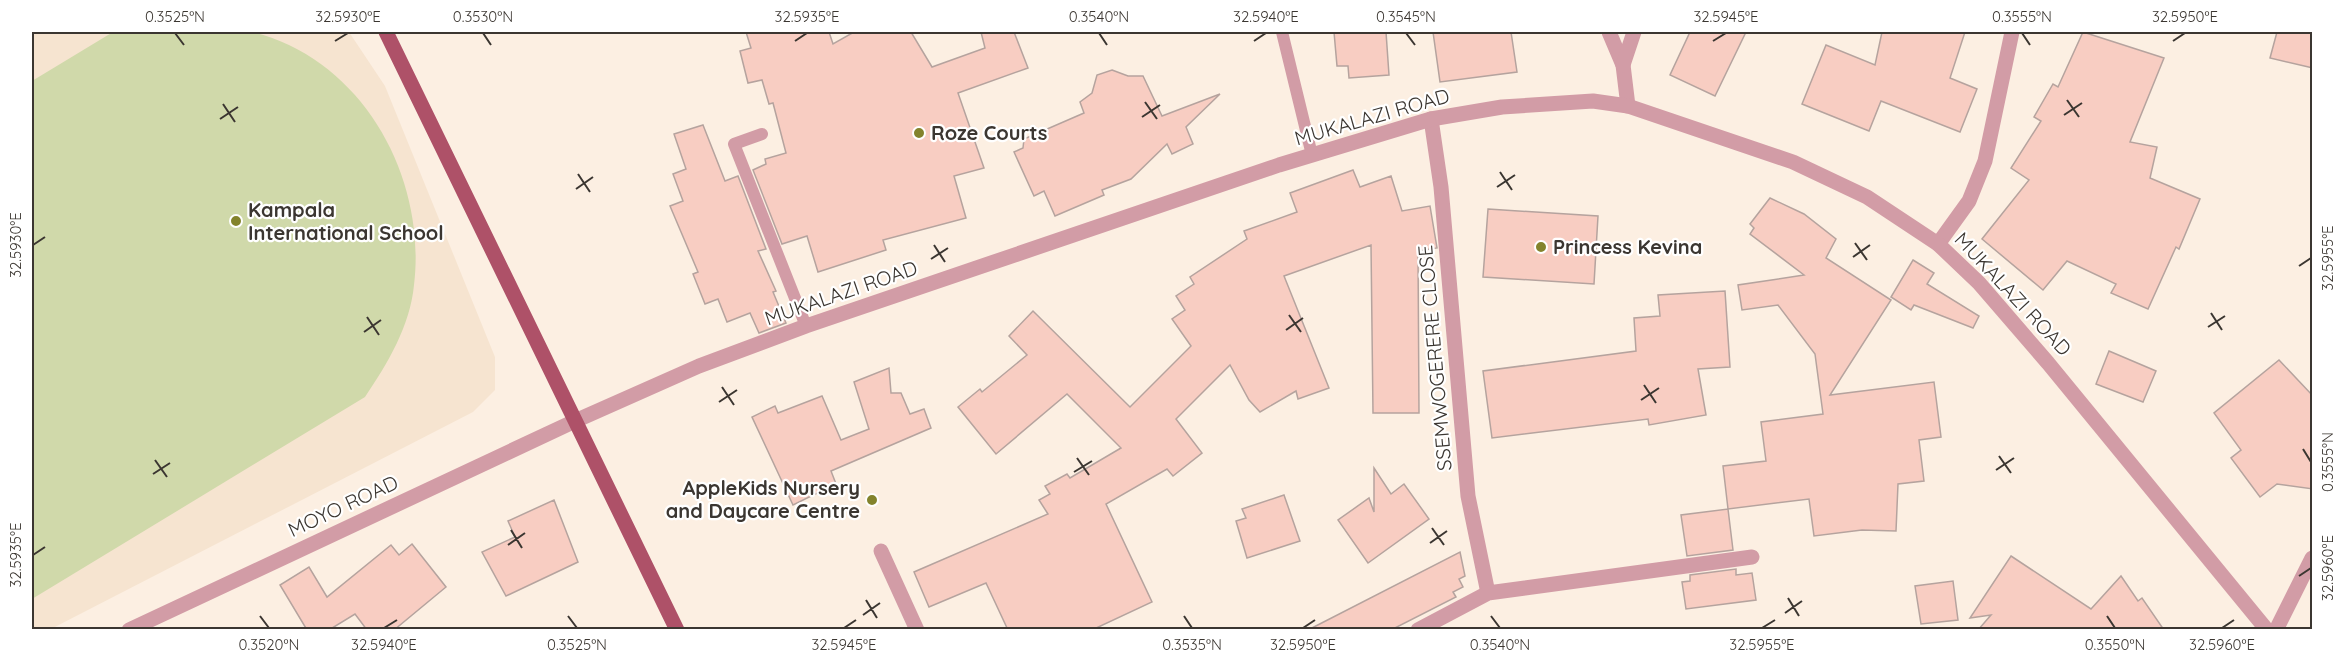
<svg xmlns="http://www.w3.org/2000/svg" width="2344" height="661" viewBox="0 0 2344 661" font-family="Quicksand,sans-serif">
  <style>
    .built { fill: #f6e4d0 }
    .green { fill: #d0d9aa }
    .building { fill: #f8cdc2; stroke: #b5a39e; stroke-width: 1.5 }
    .lines { fill: none; stroke-linecap: round; stroke-linejoin: round }
    .lane { stroke: #d29ca6; stroke-width: 12 }
    .street { stroke: #d29ca6; stroke-width: 15 }
    .primary { stroke: #ae5168; stroke-width: 15 }
    .ticks { fill: none; stroke: #3b3631; stroke-width: 2 }
    .poi-dot { fill: #83832c; stroke: #fff; stroke-width: 2 }
    .labels { text-anchor: middle; stroke-width: 4.5; stroke-linejoin: round; paint-order: stroke }
    .street-label { font-size: 20px; fill: #3b3631; stroke: #fff }
    .poi-label { font-size: 20px; font-weight: bold; fill: #3b3631; stroke: #fff; text-anchor: start }
    .neatline { fill: none; stroke: #3b3631; stroke-width: 2 }
    .ticks-label { font-size: 15px; text-anchor: middle; fill: #3b3631 }
  </style>
  <rect width="100%" height="100%" fill="#fcefe2"/>
  <polygon class="built" points="32,32 349,32 385,86 495,357 495,390 473,412 49,630 32,629"/>
  <path class="green" d="M113 32H253C363 60 427 177 414 285 410 326 388 363 365 397L32 599V81Z"/>
  <g class="building">
    <polygon points="746,32 829,32 833,44 854,32 911,32 932,67 985,48 981,32 1014,32 1028,68 958,93 984,168 954,176 966,218 883,240 886,250 818,272 807,236 782,244 753,170 766,164 765,159 786,153 773,103 769,104 762,80 748,83 740,51 751,48"/>
    <polygon points="1334,32 1386,32 1389,75 1349,78 1348,66 1337,66"/>
    <polygon points="1433,32 1511,32 1517,72 1440,82"/>
    <polygon points="1690,32 1746,32 1715,96 1670,75"/>
    <polygon points="1882,32 1965,32 1950,78 1977,89 1960,132 1881,101 1869,131 1802,104 1826,45 1875,65"/>
    <polygon points="2083,32 2164,58 2130,142 2157,147 2150,178 2200,199 2179,249 2176,247 2148,309 2111,293 2116,284 2067,261 2043,290 1982,239 2029,180 2011,168 2041,121 2034,117 2053,84 2058,87"/>
    <polygon points="2277,32 2313,32 2313,68 2270,58"/>
    <polygon points="1112,70 1128,76 1143,76 1162,116 1220,94 1186,127 1193,144 1172,154 1167,144 1131,179 1102,190 1104,195 1055,216 1044,191 1034,196 1014,152 1023,148 1024,139 1084,113 1080,102 1092,93 1097,75"/>
    <polygon points="703,125 725,181 738,176 766,249 758,251 776,291 773,292 786,323 759,333 750,313 727,322 718,299 705,304 693,274 698,272 670,206 683,201 673,174 686,169 674,134"/>
    <polygon points="1353,170 1360,187 1391,176 1402,211 1430,206 1437,248 1418,251 1419,413 1373,413 1371,245 1284,276 1329,388 1298,399 1296,391 1260,412 1249,400 1230,365 1176,419 1202,453 1173,476 1167,469 1106,504 1152,602 1092,630 1008,630 986,583 929,607 914,572 1048,514 1039,500 1050,494 1045,486 1067,474 1070,478 1121,448 1067,394 996,454 958,407 980,389 982,392 1027,355 1009,336 1033,311 1130,407 1191,346 1172,319 1185,310 1176,296 1194,284 1190,277 1247,239 1244,231 1297,212 1290,193"/>
    <polygon points="1770,198 1804,214 1836,239 1826,258 1891,300 1830,395 1934,382 1941,437 1919,440 1924,481 1898,484 1896,531 1862,530 1814,536 1809,499 1728,509 1723,466 1766,461 1761,422 1823,414 1815,354 1778,305 1742,310 1738,285 1804,275 1750,234 1754,228 1750,224"/>
    <polygon points="1488,209 1598,216 1594,284 1483,277"/>
    <polygon points="1913,260 1934,273 1927,284 1979,316 1973,328 1914,305 1911,310 1891,297"/>
    <polygon points="1725,291 1730,367 1698,369 1706,415 1649,425 1648,419 1492,438 1483,371 1636,351 1634,318 1660,316 1658,295"/>
    <polygon points="2109,351 2156,371 2143,402 2096,384"/>
    <polygon points="2279,360 2313,396 2313,489 2277,484 2260,497 2231,458 2241,450 2214,413"/>
    <polygon points="889,368 891,393 901,393 910,414 924,409 931,428 831,471 836,484 793,505 752,417 775,406 778,413 822,396 841,440 869,429 854,382"/>
    <polygon points="1374,468 1391,494 1404,484 1429,519 1368,563 1338,520 1369,498 1374,512"/>
    <polygon points="1284,495 1300,541 1247,558 1236,521 1246,518 1242,509"/>
    <polygon points="554,500 578,562 506,596 482,552 515,537 508,521"/>
    <polygon points="1728,509 1733,550 1687,556 1681,515"/>
    <polygon points="412,544 446,587 394,630 367,630 355,614 329,630 307,630 280,585 309,567 327,597 391,545 399,555"/>
    <polygon points="1460,552 1465,576 1459,579 1463,587 1453,592 1456,597 1391,630 1308,630"/>
    <polygon points="2011,556 2091,609 2121,576 2138,601 2142,598 2164,630 1978,630 1991,615 1970,618"/>
    <polygon points="1736,569 1736,575 1752,573 1756,600 1686,609 1682,582 1690,581 1690,575"/>
    <polygon points="1953,581 1958,620 1921,624 1915,586"/>
  </g>
  <g class="lines">
    <g class="lane">
      <polyline points="1282,32 1312,155"/>
      <polyline points="762,134 734,144 806,326"/>
    </g>
    <g class="street">
      <polyline points="1609,32 1623,65 1628,106"/>
      <polyline points="1623,65 1634,32"/>
      <polyline points="1431,119 1441,187 1468,496 1488,593"/>
      <polyline points="1938,244 1969,201 1985,161 2012,32"/>
      <polyline points="881,551 917,630"/>
      <polyline points="129,630 575,421 699,366 806,326 1279,165 1431,119 1502,107 1593,101 1628,106 1793,162 1867,197 1938,244 1979,283 2048,363 2267,630"/>
      <polyline points="1418,630 1488,593 1752,557"/>
      <polyline points="2276,630 2312,558"/>
    </g>
    <polyline class="primary" points="386,32 677,630"/>
  </g>
  <path class="ticks" d="M175 33 184 45M483 33 491 45M1099 33 1107 45M1406 33 1415 45M2022 33 2030 45M335 41 348 33M795 41 807 33M1254 41 1266 33M1713 41 1726 33M2173 41 2185 33M2067 100 2079 117M1145 102 1157 119M223 104 235 122M2064 115 2082 103M1142 117 1160 105M220 119 238 107M1500 172 1512 190M578 174 590 192M1497 187 1515 175M576 189 593 177M1855 243 1867 260M33 245 45 237M934 245 945 262M1853 257 1870 245M931 259 948 248M2299 266 2311 258M2211 313 2222 330M1289 315 1301 332M367 317 379 335M2208 327 2225 316M1286 330 1303 318M364 332 381 320M1644 385 1656 403M722 387 734 405M1641 400 1659 388M719 402 737 390M2303 449 2311 462M1999 456 2011 473M1077 458 1089 475M155 460 167 477M1996 470 2014 458M1074 472 1092 461M153 474 170 463M1432 528 1444 545M511 530 522 548M1430 543 1447 531M508 545 525 533M33 555 45 547M2299 576 2311 568M1788 598 1799 616M866 600 877 618M1785 613 1802 601M863 615 880 603M260 616 269 628M568 616 577 628M1184 616 1192 628M1491 616 1500 628M2107 616 2115 628M384 628 397 620M844 628 856 620M1303 628 1315 620M1762 628 1775 620M2222 628 2234 620"/>
  <g class="poi-dot">
    <circle cx="919" cy="133" r="6"/>
    <circle cx="236" cy="221" r="6"/>
    <circle cx="1541" cy="247" r="6"/>
    <circle cx="872" cy="500" r="6"/>
  </g>
  <g class="labels">
    <g class="street-label">
      <text transform="translate(1372 117) rotate(-16)" y="7">MUKALAZI ROAD</text>
      <text transform="translate(841 293) rotate(-19)" y="7">MUKALAZI ROAD</text>
      <text transform="translate(2013 294) rotate(47)" y="7">MUKALAZI ROAD</text>
      <text transform="translate(1435 358) rotate(-95)" y="7">SSEMWOGERERE CLOSE</text>
      <text transform="translate(343 506) rotate(-25)" y="7">MOYO ROAD</text>
    </g>
    <g class="poi-label">
      <text x="931" y="140">Roze Courts</text>
      <text x="248" y="217">Kampala<tspan x="248" dy="23">International School</tspan></text>
      <text x="1553" y="254">Princess Kevina</text>
      <text x="860" y="495" text-anchor="end">AppleKids Nursery<tspan x="860" dy="23">and Daycare Centre</tspan></text>
    </g>
  </g>
  <rect width="2344" height="661" fill="none" stroke="#ffffff" stroke-width="66"/>
  <rect x="33" y="33" width="2278" height="595" class="neatline"/>
  <g class="ticks-label">
    <text x="175" y="22">0.3525°N</text>
    <text x="348" y="22">32.5930°E</text>
    <text x="483" y="22">0.3530°N</text>
    <text x="807" y="22">32.5935°E</text>
    <text x="1099" y="22">0.3540°N</text>
    <text x="1266" y="22">32.5940°E</text>
    <text x="1406" y="22">0.3545°N</text>
    <text x="1726" y="22">32.5945°E</text>
    <text x="2022" y="22">0.3555°N</text>
    <text x="2185" y="22">32.5950°E</text>
    <text transform="translate(16 245) rotate(-90)" y="5">32.5930°E</text>
    <text transform="translate(2328 258) rotate(-90)" y="5">32.5955°E</text>
    <text transform="translate(2328 462) rotate(-90)" y="5">0.3555°N</text>
    <text transform="translate(16 555) rotate(-90)" y="5">32.5935°E</text>
    <text transform="translate(2328 568) rotate(-90)" y="5">32.5960°E</text>
    <text x="269" y="650">0.3520°N</text>
    <text x="384" y="650">32.5940°E</text>
    <text x="577" y="650">0.3525°N</text>
    <text x="844" y="650">32.5945°E</text>
    <text x="1192" y="650">0.3535°N</text>
    <text x="1303" y="650">32.5950°E</text>
    <text x="1500" y="650">0.3540°N</text>
    <text x="1762" y="650">32.5955°E</text>
    <text x="2115" y="650">0.3550°N</text>
    <text x="2222" y="650">32.5960°E</text>
  </g>
</svg>
